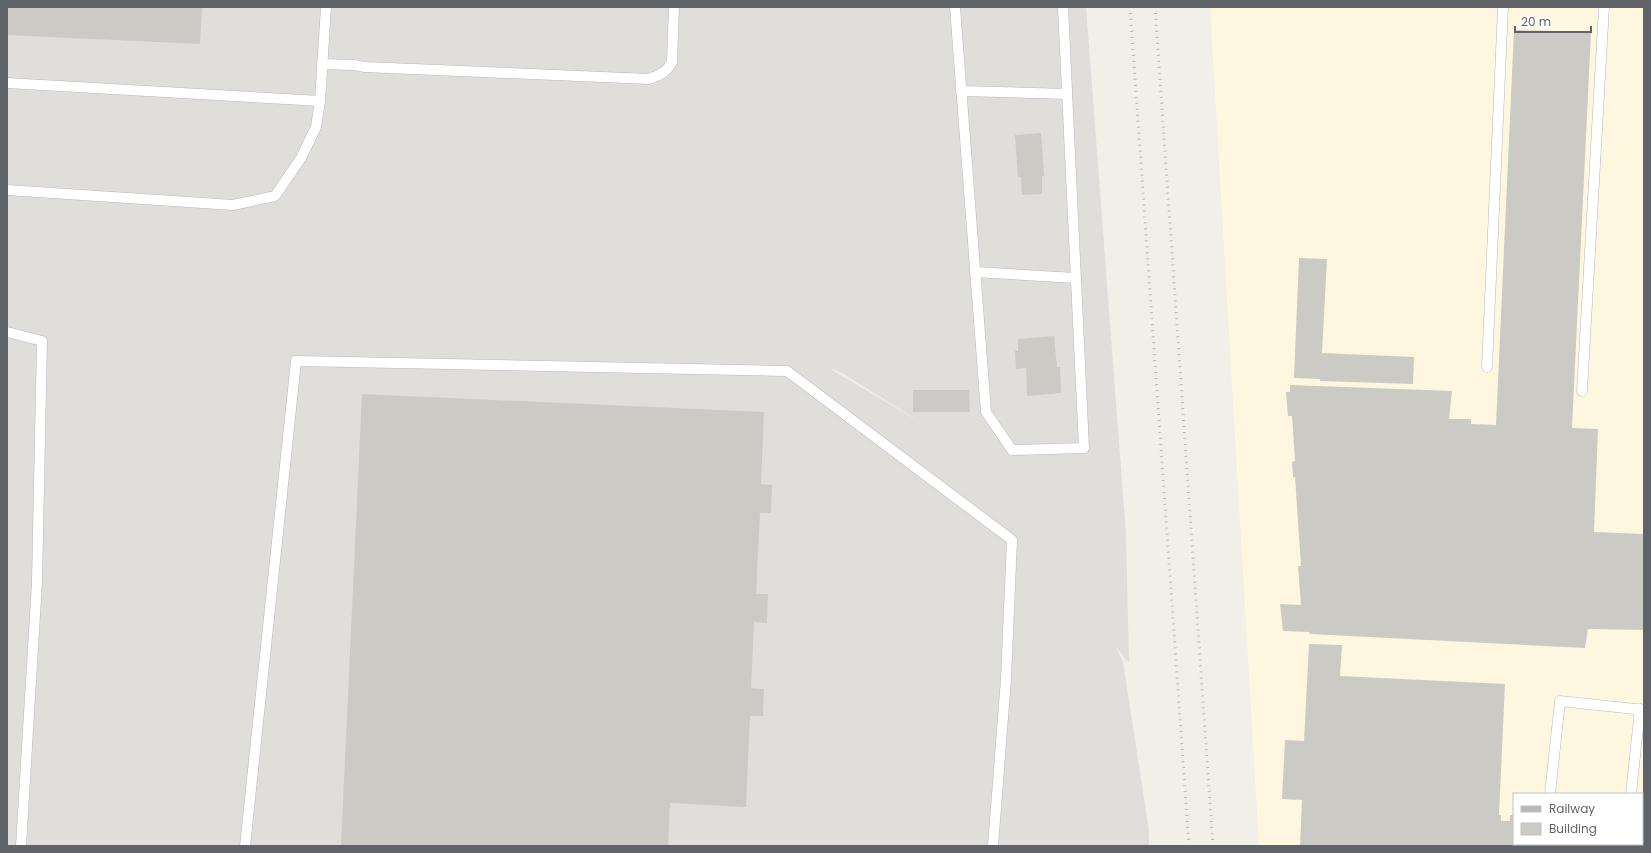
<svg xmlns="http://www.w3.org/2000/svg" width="1651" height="853" viewBox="0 0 1651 853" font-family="Poppins,sans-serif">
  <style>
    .commercial { fill: #fef7e0; fill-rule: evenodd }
    .industrial { fill: #e0deda; fill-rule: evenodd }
    .building { fill: #cccac5 }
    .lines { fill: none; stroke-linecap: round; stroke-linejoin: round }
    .service-casing { stroke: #b5b8bc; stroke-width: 11 }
    .service { stroke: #fff; stroke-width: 10 }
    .rail { stroke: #b6b7b8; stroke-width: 3; stroke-dasharray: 1 5; stroke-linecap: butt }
  </style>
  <rect width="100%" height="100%" fill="#f1efe8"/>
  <path class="commercial" d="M1210 7H1644V846H1259ZM1514 794H1642V844H1514Z"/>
  <path class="industrial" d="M7 7H1086L1126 534 1129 663 1116 647 1123 662 1149 831V846H7ZM832 369 842 373 925 425 832 370Z"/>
  <g class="building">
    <polygon points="7,7 202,7 200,44 7,35"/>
    <polygon points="1514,30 1591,32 1572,428 1598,429 1594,532 1644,534 1644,630 1588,629 1585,648 1310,634 1309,632 1283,631 1280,604 1301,605 1298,566 1301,566 1295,477 1293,477 1292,462 1295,461 1292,416 1288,416 1286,392 1290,392 1290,385 1452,391 1449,419 1471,419 1471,424 1496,425"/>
    <polygon points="1041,133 1044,176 1042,176 1042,194 1022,195 1021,177 1018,177 1015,135"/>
    <polygon points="1299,258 1327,259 1322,353 1414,357 1413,384 1320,381 1320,379 1294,378"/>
    <polygon points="1054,336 1057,367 1060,367 1061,393 1027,396 1026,368 1016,369 1015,351 1018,351 1018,339"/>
    <polygon points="913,390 969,390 970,412 913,412"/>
    <polygon points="362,394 764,412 761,484 772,485 771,513 760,513 756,594 768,594 767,623 754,622 751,688 764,689 763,716 750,716 746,807 670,803 668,846 341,846"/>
    <polygon points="1309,644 1342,645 1340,676 1505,684 1499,815 1501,815 1501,821 1510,821 1510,815 1514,815 1514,846 1300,846 1302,800 1282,799 1285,740 1304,741"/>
  </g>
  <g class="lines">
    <defs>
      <g id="service">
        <polyline points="955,7 986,412 1012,450 1084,448 1063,7"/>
        <path d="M322 64 354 65 365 67 649 79C660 75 667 72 672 62L674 7"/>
        <polyline points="7,83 320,101 326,7"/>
        <polyline points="961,91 1067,94"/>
        <polyline points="7,190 233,205 275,196 301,158 316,127 320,101"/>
        <polyline points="975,272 1076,278"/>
        <polyline points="7,332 42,341 37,582 21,846"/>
        <polyline points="1487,367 1503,7"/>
        <polyline points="1582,391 1604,7"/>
        <polyline points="1550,794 1560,701 1644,710"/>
        <polyline points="1631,794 1640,709"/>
        <polyline points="245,846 296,361 787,371 1012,540 1006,679 993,846"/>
        <polyline points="1545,846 1545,844"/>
        <polyline points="1626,846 1626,844"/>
      </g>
    </defs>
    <use href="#service" class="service-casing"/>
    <use href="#service" class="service"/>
    <g class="rail">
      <polyline points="1130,7 1189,846"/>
      <polyline points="1155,7 1213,846"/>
    </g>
  </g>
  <rect width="1651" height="853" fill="none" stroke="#5f6368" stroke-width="16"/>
  <rect x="1513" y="793" width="130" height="52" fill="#ffffff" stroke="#bfc1c3"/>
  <rect x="1521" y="806" width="20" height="6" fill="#b6b7b8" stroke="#bfc1c3"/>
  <text x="1549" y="813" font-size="12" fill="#5f6368">Railway</text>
  <rect x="1521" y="823" width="20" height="12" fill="#cccac5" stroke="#bfc1c3"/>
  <text x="1549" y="833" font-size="12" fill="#5f6368">Building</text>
  <path d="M1515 26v6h76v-6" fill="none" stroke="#5f6368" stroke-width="2"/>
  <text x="1521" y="26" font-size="12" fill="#5f6368" stroke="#ffffff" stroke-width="3" paint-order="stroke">20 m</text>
</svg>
